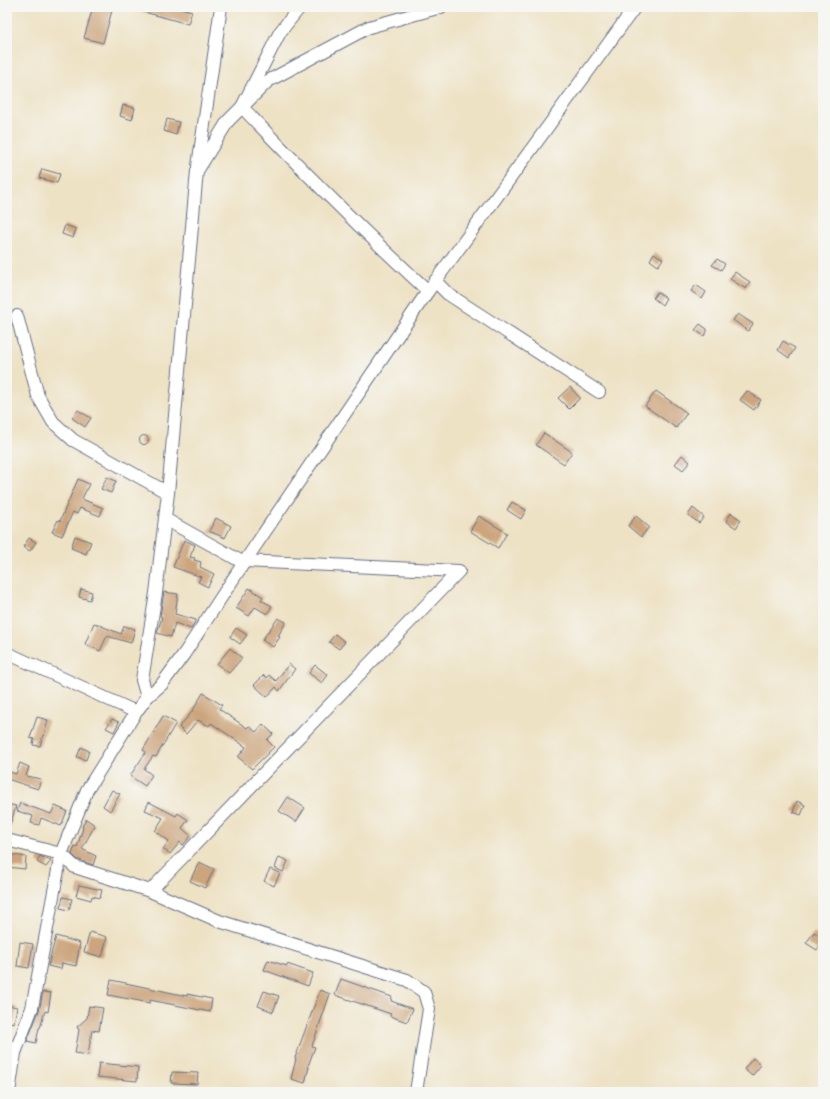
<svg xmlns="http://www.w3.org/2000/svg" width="830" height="1099" viewBox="0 0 830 1099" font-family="Mali,sans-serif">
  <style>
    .building { fill: #cca57e }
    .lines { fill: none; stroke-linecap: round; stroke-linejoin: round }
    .minor-casing { stroke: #656e82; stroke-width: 14 }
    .minor { stroke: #fff; stroke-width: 12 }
  </style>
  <rect width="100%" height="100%" fill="#f6f6f2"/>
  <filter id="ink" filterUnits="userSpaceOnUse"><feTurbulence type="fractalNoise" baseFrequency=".025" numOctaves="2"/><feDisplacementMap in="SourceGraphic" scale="8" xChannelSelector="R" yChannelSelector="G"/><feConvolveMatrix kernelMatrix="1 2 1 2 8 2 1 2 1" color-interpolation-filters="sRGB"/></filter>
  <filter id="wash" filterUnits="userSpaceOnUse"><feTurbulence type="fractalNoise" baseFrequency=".012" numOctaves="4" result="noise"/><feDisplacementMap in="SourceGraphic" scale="16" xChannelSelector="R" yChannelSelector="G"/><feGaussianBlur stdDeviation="0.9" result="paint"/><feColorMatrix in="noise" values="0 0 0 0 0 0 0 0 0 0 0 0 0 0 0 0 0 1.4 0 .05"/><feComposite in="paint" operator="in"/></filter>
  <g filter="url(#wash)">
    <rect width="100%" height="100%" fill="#eee2c5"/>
    <g id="blocks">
      <g class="building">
        <polygon points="93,7 113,7 103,43 84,38"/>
        <polygon points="137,7 177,7 192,11 188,24 137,10"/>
        <polygon points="123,105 135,108 132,120 120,116"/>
        <polygon points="167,119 179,122 176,135 164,131"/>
        <polygon points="42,169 60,174 57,183 39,178"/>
        <polygon points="65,225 76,229 73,238 62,234"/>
        <polygon points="654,253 663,259 658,266 650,260"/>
        <polygon points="717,259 725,264 721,270 712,265"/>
        <polygon points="735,272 750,282 746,289 730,279"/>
        <polygon points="696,285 706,292 702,299 691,291"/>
        <polygon points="657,292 666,298 662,305 653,298"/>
        <polygon points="738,314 753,324 748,331 733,320"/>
        <polygon points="700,324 707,329 707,332 704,336 695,330"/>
        <polygon points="783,341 795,348 789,358 778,350"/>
        <polygon points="570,387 580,398 569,409 558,398"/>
        <polygon points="656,391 687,413 676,428 645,406"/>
        <polygon points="747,391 761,400 754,410 740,400"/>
        <polygon points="78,410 91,418 85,427 72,418"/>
        <polygon points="544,433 572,452 564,464 536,445"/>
        <circle cx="144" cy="440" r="4.5"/>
        <polygon points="682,455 690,462 683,470 675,464"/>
        <polygon points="107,477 116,481 111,493 101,489"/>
        <polygon points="78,479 89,484 82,499 103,508 100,516 80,508 77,514 73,512 62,536 52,532 58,520 60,521"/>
        <polygon points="512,502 526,510 521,519 507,510"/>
        <polygon points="693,508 704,517 699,523 688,515"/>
        <polygon points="731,513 741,520 736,528 726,521"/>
        <polygon points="479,516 507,533 498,548 470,531"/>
        <polygon points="636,516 649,527 641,537 628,526"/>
        <polygon points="216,518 231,526 225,538 209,531"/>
        <polygon points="75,536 91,542 86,554 71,548"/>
        <polygon points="29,538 36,542 30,551 23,547"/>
        <polygon points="184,540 195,545 190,557 195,558 194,560 201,562 200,567 214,574 208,587 198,582 201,577 173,567"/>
        <polygon points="249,588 263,597 261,600 272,606 267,614 255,607 249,616 236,608"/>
        <polygon points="81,589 92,592 90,600 79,597"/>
        <polygon points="164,592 178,594 175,614 196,620 191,629 175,623 171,637 157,633 162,617 160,616"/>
        <polygon points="278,618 286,622 278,636 280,637 273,647 262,640"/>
        <polygon points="94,623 121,634 124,626 135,629 131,643 107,636 100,651 85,644"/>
        <polygon points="236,628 247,635 240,644 230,637"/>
        <polygon points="335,634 345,642 339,649 329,642"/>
        <polygon points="230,648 242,658 229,673 217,664"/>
        <polygon points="289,664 295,669 279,691 276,687 267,697 254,685 264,675 267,678 269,675 276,681"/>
        <polygon points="315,665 328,675 322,683 309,673"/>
        <polygon points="203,693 222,705 219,709 247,728 249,726 256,732 263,724 273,734 267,740 274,747 252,769 238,757 246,747 211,723 209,726 198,720 186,734 179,727 191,713"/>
        <polygon points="163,716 176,723 156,757 153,756 144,769 152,775 145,786 130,776 146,752 143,750"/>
        <polygon points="37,717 48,720 44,735 43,735 40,746 33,745 34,739 30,738"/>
        <polygon points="112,719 119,722 114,732 106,728"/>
        <polygon points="81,747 89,751 86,760 77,757"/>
        <polygon points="20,763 29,767 26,776 41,779 38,789 7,779 7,771 16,774"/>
        <polygon points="112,790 120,794 110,811 103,806"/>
        <polygon points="288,797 305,808 296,822 279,811"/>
        <polygon points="797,801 805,805 801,815 793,812"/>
        <polygon points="149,802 176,816 178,813 188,820 182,828 191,836 183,845 180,842 170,854 163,849 169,841 155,831 163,818 145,810"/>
        <polygon points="20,803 51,814 55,806 67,811 61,826 41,818 39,825 31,823 33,816 17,811"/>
        <polygon points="7,804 16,806 9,828 7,828"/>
        <polygon points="86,819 95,825 82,849 96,856 93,865 77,859 72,854 75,846 77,847 83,828 82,827"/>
        <polygon points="9,854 26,857 25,869 7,867"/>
        <polygon points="40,856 51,861 46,867 37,862"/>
        <polygon points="279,857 288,861 283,872 275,868"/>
        <polygon points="199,862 214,869 205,888 190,881"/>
        <polygon points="270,869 280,873 274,886 264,881"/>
        <polygon points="79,885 102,890 100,898 92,896 91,900 76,896"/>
        <polygon points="63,897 72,899 69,910 60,908"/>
        <polygon points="90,932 107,937 102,957 84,952"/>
        <polygon points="814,932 823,938 823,941 817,950 806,943"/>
        <polygon points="56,936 80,943 76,966 62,963 61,969 48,966"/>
        <polygon points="20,942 33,944 29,968 17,966"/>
        <polygon points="268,960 287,966 287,964 313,973 308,986 264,970"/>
        <polygon points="341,979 392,997 391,1001 413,1009 407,1022 390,1016 391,1014 335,995"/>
        <polygon points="111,980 187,996 187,994 212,999 210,1012 150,1000 150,1003 108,995"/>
        <polygon points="320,990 330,994 312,1046 315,1047 308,1066 309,1067 305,1083 291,1079 296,1059 295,1058"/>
        <polygon points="264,991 279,996 273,1012 258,1006"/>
        <polygon points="43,992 51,993 48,1012 45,1011 40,1028 39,1028 36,1043 27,1041 39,1011"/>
        <polygon points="7,1005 17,1007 14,1023 7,1021"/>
        <polygon points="89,1006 103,1008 99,1031 92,1030 88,1055 75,1053 79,1030 77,1027 87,1018"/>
        <polygon points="753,1058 761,1065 752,1076 744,1069"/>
        <polygon points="99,1063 138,1067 137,1081 97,1077"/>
        <polygon points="172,1072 198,1073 197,1084 171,1083"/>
      </g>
    </g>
  </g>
  <g filter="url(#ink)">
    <use href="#blocks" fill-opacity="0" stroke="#656e82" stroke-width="1"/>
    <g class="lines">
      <defs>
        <g id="minor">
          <path d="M300 7 280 32 242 107C302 170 364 232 428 291"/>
          <polyline points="198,166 221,7"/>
          <polyline points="435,281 448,294 599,392"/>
          <polyline points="17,316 38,396 53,422 73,440 168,493"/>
          <polyline points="165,519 244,563"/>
          <polyline points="7,653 136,712"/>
          <polyline points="147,697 142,680 156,593 168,493 197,171 228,121 268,81 369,27 441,7"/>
          <polyline points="7,840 61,854 75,867 150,891 219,921 407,980 424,992 429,1009 416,1092"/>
          <polyline points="150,891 459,571 245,561"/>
          <polyline points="9,1092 15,1053 32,1008 61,854 87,790 136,712 147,697 162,684 184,654 245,561 428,291 635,7"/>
        </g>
      </defs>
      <use href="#minor" class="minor-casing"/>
      <use href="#minor" class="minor"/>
    </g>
  </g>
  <rect width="830" height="1099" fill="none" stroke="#f6f6f2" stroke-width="24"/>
</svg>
